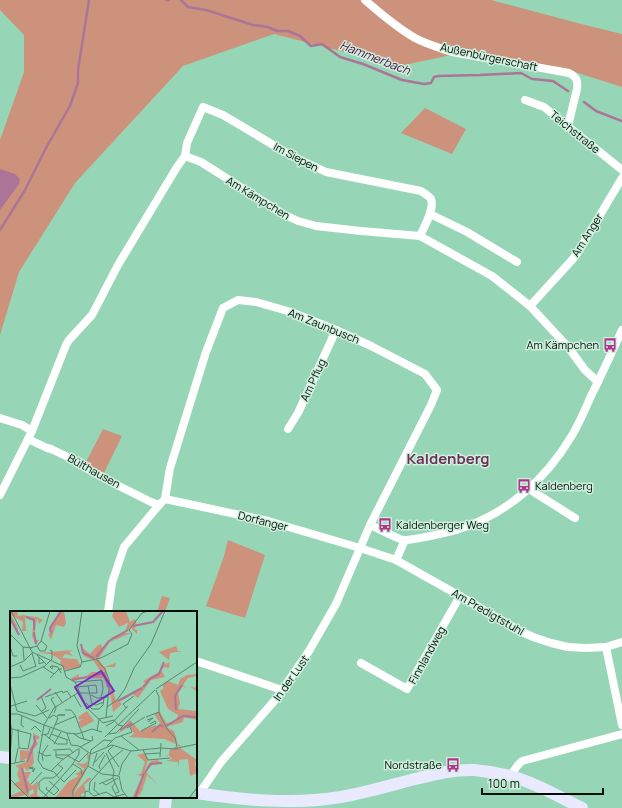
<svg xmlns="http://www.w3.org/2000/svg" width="622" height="808" viewBox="0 0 622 808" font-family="Manrope,sans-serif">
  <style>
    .green { fill: #cc927c }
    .water { fill: #ac7597 }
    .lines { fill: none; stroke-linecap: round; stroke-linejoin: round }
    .stream { stroke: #ac7597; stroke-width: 2.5 }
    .minor { stroke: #fff; stroke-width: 8 }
    .secondary { stroke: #e9eaff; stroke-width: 12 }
    .labels { text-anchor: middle; stroke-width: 3; stroke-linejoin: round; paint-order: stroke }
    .street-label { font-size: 11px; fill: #001006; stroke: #d0efde }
    .poi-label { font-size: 11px; fill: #001006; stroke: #d0efde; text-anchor: end }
    .water-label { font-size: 12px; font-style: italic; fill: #510e3e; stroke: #d0efde }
    .district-label { font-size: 15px; font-weight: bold; fill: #6c3058; stroke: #d0efde }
    .inset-river { fill: none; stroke: #ac7597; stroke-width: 2 }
    .inset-road { fill: none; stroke: #5a8770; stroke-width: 1 }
    .view { fill: #7b2cbf; fill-opacity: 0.15; stroke: #7b2cbf; stroke-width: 2 }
    .inset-edge { fill: none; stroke: #001006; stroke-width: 2 }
  </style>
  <rect width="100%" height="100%" fill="#96d6b6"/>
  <g class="green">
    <polygon points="0,0 491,0 589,26 622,34 622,87 559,67 451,55 400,66 274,34 183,66 75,183 19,272 0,335 0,140 24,72 24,35 0,10"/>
    <polygon points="425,108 466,129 452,154 401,133"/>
    <polygon points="103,429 122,436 103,475 85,464"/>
    <polygon points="228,540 265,555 245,618 206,606 224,556"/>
    <polygon points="162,596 170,598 165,612 157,612"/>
  </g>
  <polygon class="water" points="0,169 15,174 20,179 19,184 0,210"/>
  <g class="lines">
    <g class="stream">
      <polyline points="166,0 169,0"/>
      <polyline points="181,0 188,7 206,10 253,25 268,27 277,31 288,31 300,36 311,46 322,44 340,57 363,64 402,80 424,84 431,83 434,77 438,76 480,75 521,73 532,79 553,81 568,91"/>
      <polyline points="584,102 596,111 622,121"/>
      <polyline points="0,230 25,190 47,146 70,106 78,83 78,70 89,0"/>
    </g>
    <g class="minor">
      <path d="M365 0C381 14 396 27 415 38 426 44 440 48 452 52L569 73C577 77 578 81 577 89L568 126"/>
      <polyline points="525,100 544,107 622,170"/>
      <polyline points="185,156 201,162 283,214 298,221 316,226 361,231 420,236 492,276 530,306 568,347 585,370 598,382"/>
      <path d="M185 156 187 143 203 107 223 115 290 155 326 172 421 191C424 193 429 196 431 199 435 209 424 227 420 236"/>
      <polyline points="430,214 467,232 517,262"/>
      <polyline points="530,306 572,260 578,252 622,178"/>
      <polyline points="0,418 22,425 32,431"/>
      <polyline points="288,429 298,413 336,330"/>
      <polyline points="28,439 47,448 51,449 70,458 84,467 119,486 151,502 159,505"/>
      <polyline points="529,489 575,518"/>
      <polyline points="0,495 32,431 66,345 69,340 92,315 118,265 177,167 185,156"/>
      <polyline points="165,499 170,468 206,352 223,308 238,300 256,302 291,312 336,330 371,346 425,374 437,390 431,405 370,525 336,604 309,651 276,699 221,762 199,794"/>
      <polyline points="165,499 268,521 360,548 396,560 460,596 520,631 533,637 551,643 568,647 586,648 606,647 622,642"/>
      <path d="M370 525C380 529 393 537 403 540 409 541 451 532 459 529 507 514 546 479 571 437 579 424 585 410 591 396 602 374 612 352 622 330"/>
      <polyline points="396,560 405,540"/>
      <polyline points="108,612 112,583 124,547 159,505 162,502"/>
      <polyline points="606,647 622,725"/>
      <polyline points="196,661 282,690"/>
      <polyline points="361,663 407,689 460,596"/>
      <polyline points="510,776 518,765 522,761 622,734"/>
    </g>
    <g class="secondary">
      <polyline points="0,757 11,758"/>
      <path d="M196 793C244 800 292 805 341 797 364 793 388 786 411 780 432 775 453 769 474 770 486 771 498 773 510 776 534 782 559 797 582 808"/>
      <polyline points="165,808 166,797"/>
    </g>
  </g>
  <defs>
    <symbol id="bus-bare" viewBox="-9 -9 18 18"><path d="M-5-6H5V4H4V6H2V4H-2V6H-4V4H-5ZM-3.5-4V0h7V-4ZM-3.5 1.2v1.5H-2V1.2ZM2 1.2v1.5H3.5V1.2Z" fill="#af368b" stroke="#d0efde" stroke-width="2.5" paint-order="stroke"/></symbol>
  </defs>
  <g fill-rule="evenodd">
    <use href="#bus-bare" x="600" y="335" width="20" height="20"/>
    <use href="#bus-bare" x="514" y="476" width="20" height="20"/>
    <use href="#bus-bare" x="375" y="515" width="20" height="20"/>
    <use href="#bus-bare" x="443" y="755" width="20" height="20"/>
  </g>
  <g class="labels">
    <g class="street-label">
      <text transform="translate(489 57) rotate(12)" y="4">Außenbürgerschaft</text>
      <text transform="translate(575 132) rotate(39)" y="4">Teichstraße</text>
      <text transform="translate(296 157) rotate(28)" y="4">Im Siepen</text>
      <text transform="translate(258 198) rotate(31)" y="4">Am Kämpchen</text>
      <text transform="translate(587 235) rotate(-58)" y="4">Am Anger</text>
      <text transform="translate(324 326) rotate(22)" y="4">Am Zaunbusch</text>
      <text transform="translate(313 380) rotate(-65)" y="4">Am Pflug</text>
      <text transform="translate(94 471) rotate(29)" y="4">Bülthausen</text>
      <text transform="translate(263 521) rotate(14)" y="4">Dorfanger</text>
      <text transform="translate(488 612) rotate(30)" y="4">Am Predigtstuhl</text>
      <text transform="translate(427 655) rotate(-61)" y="4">Finnlandweg</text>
      <text transform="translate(291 678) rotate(-55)" y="4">In der Lust</text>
    </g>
    <g class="poi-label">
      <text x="599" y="349">Am Kämpchen</text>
      <text x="535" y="490" text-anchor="start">Kaldenberg</text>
      <text x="396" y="529" text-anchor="start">Kaldenberger Weg</text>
      <text x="442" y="769">Nordstraße</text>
    </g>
    <g class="water-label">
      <text transform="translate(375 58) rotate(21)" y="4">Hammerbach</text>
    </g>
    <g class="district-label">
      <text x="448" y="464">Kaldenberg</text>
    </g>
  </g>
  <g transform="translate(10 611)">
    <rect width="187" height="187" fill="#96d6b6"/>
    <path d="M0 0H7L8 5 14 4 17 5 27 6 33 9 29 13 27 7 24 25 25 29H29L26 34 22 25 24 9 15 6 16 20H12L13 11 1 4 7 15 9 25 0 7ZM50 0H54L56 12 54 16 46 14 41 29 38 23 40 22 39 17ZM104 0H116L120 11 125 8 127 14 124 18 127 19V23L121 17 115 22H121L100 31 89 47 87 46 94 56 106 52 105 56H95L106 90 137 73 133 70 149 61 153 54 160 51 159 57 154 56 151 59 155 66 141 69 128 87 123 83 109 91 112 93 103 101 100 80 93 67 60 68 69 63V66H75L82 61H91L83 49 74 45 71 36 80 43 87 35 91 33 92 38 96 32 106 28 100 27 115 21 118 12 109 16 102 5ZM166 35 168 40H173L160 42 159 49 149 41ZM63 39 59 41 63 45 55 43 52 47 67 48 71 56 55 59 50 53 51 49 41 43 28 42ZM187 63V65L178 67 173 74 178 78 182 75 184 77 187 74 186 80 181 76 178 78 173 75 168 82 170 92 168 98 186 100 187 96V109L174 106 173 111 156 116 164 120 168 133 172 135 169 136 163 126 166 133 154 128 119 126 124 123 120 115 107 123 120 109 130 120 146 114 147 116 150 112 144 103 150 101 156 112 165 111 168 104 158 98 150 80 154 77 152 74 158 70 168 74 170 68 177 64ZM77 100 84 110 71 117 68 111 73 108 69 109 68 106ZM23 122 30 126 27 129 24 126 28 133 23 139 24 152 17 160 14 156 12 161 15 165 14 161H21L17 169 22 175 28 170 27 184 32 187H21L20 184 24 182 23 178 18 181 20 186 16 184 1 187 0 185 11 180 3 173 10 170 7 163 9 157 5 155 19 150 17 147 10 151V139L18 140 24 131ZM170 137 187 149 185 152 187 162 180 165 178 148 169 149V157L168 151 156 150 162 148 159 144 155 145 159 143 160 138ZM135 142 138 149 134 162 141 150 147 149 152 152 142 154 136 161 148 174 137 164 132 180 127 187H122L132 166 127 163H131L135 151 127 144ZM77 143 80 144 75 162 61 187H45L59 170 69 165 65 163 75 158 65 152 74 153 78 150ZM78 167H82L74 174 76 181 71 183V187H63L65 181Z" fill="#cc927c"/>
    <path class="inset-river" d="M16 6 24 9V19M0 7 9 24M123 15 143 11 153 0M24 21 26 33M41 22 40 17 51 0M71 33 73 42 84 47M86 46 99 30 118 19M94 61 98 76M78 66 94 62M62 69 77 66M133 76 141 67 149 63 154 51M27 89 41 78M108 90 132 77M166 99 165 85 172 74M156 115 173 105 187 106M110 119 122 112M142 121 150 114 153 116M17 151 25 131 24 125M12 157 18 182M135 162 140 153 152 152M125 187 134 162"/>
    <path class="inset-road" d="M1 0 22 41 53 55 56 66 65 71 77 97 93 112 104 109 108 114 145 79M72 0 67 35 72 51M0 23 13 36 22 37M0 35 3 45H7M27 35 30 40H35L37 35 31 30M13 36 14 49M20 37 27 35 31 30 40 0M22 42 26 56M27 44 37 54M29 46V53L34 51M86 48 95 58 99 69V81M72 51 91 47 118 33 122 23 119 19 132 2 138 0M10 54 13 60 26 55M43 55 42 58 40 56 41 55H43L48 56 49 58H52M0 56 14 50 23 41M33 56 44 63M55 60 70 56 72 51M0 67 11 66 35 55 42 48V40L40 39M40 67 49 58 51 62M65 71 92 69 93 78 91 87M0 73 7 100M78 75 82 93 86 94 94 91M67 76 86 74 87 82H70M146 78 187 51M146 79 149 86V102L157 118 165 127 167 136M45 81 52 91M64 84 71 96M81 84 87 87 98 86M31 85 36 97 32 100M35 86 52 80 53 82 57 80 61 86M76 92 82 98H89L93 94 94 87M26 94 37 107M1 95 17 90M97 96 107 89 115 78 124 57 141 33 155 0M116 97 113 93 124 85M55 99H61L65 104 74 128M7 100 25 105 39 99M44 102 46 97 41 88 44 86M0 103H8L34 114 44 97 69 81M12 105 11 114 14 116M47 105H48V104H55H48M96 106 99 79M136 106 149 101M39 107 44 104 48 107 39 128M137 109 143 107 138 111M0 110 2 121 0 146M45 114 66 105M108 114 113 115 129 98M96 115 102 112 118 95M117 117 135 106M2 118 21 123 18 138 9 137M8 118 9 137M21 119 25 115 31 121M87 120 89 108 103 105M131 120 146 112 145 110 140 113M57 122 61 134 69 135 81 143 102 134 121 140M41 123 58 129M64 123 70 127 81 130M98 123 106 122 113 115M31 124 38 123 40 117M35 124 47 133H57V129M111 125 129 139M95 126 107 114M44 133 51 121M97 135 105 127 122 121 120 116M103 135 98 140 109 156M70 136 83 129 82 125M168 137 187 133M43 139 60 138 63 142M133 139 138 149 160 147M46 140V146L53 148M28 141 36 145 41 144M96 142 104 160 103 167M135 143 150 142M46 144H59M58 145 69 151 78 142M150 146 151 132M100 149 80 171 79 181 84 185 96 181 104 186 115 183M100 149 113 139M33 150 32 143 38 134M85 151 94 141M5 152 8 137M0 153 15 150M63 153 71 158 72 164M62 154 69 143V137M78 155 81 139 94 129 102 130M83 155 87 142M23 158 19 157 23 156V161L25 157M90 158 89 155 95 144M41 160 52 149 68 138M47 164 53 157 47 153M109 164 112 153 121 140 150 137 167 138 168 137H164M109 165 112 179 118 187M34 167 29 171V178L39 187M34 167H43L47 164M49 167 44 161 33 157 28 149 34 114 57 122 67 123 82 118 92 121M50 167 54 171 66 159M103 167 109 181 106 182M0 168 19 187M39 170 49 179 44 184M85 171 84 179 89 183M93 172 96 174 108 167M105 172 102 176 107 186M21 173 32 161M89 173 103 167M37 176 36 178 44 184M71 186H75V181L78 180M33 187 63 153M63 187V179L78 155 92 163 109 165M179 187 187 177"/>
    <path class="view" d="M91 60 104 80 77 97 65 76Z"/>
    <rect width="187" height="187" class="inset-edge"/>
  </g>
  <path d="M482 788v6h121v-6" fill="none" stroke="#001006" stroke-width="2"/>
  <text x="488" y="788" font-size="12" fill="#001006" stroke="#d0efde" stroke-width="3" paint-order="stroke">100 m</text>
</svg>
